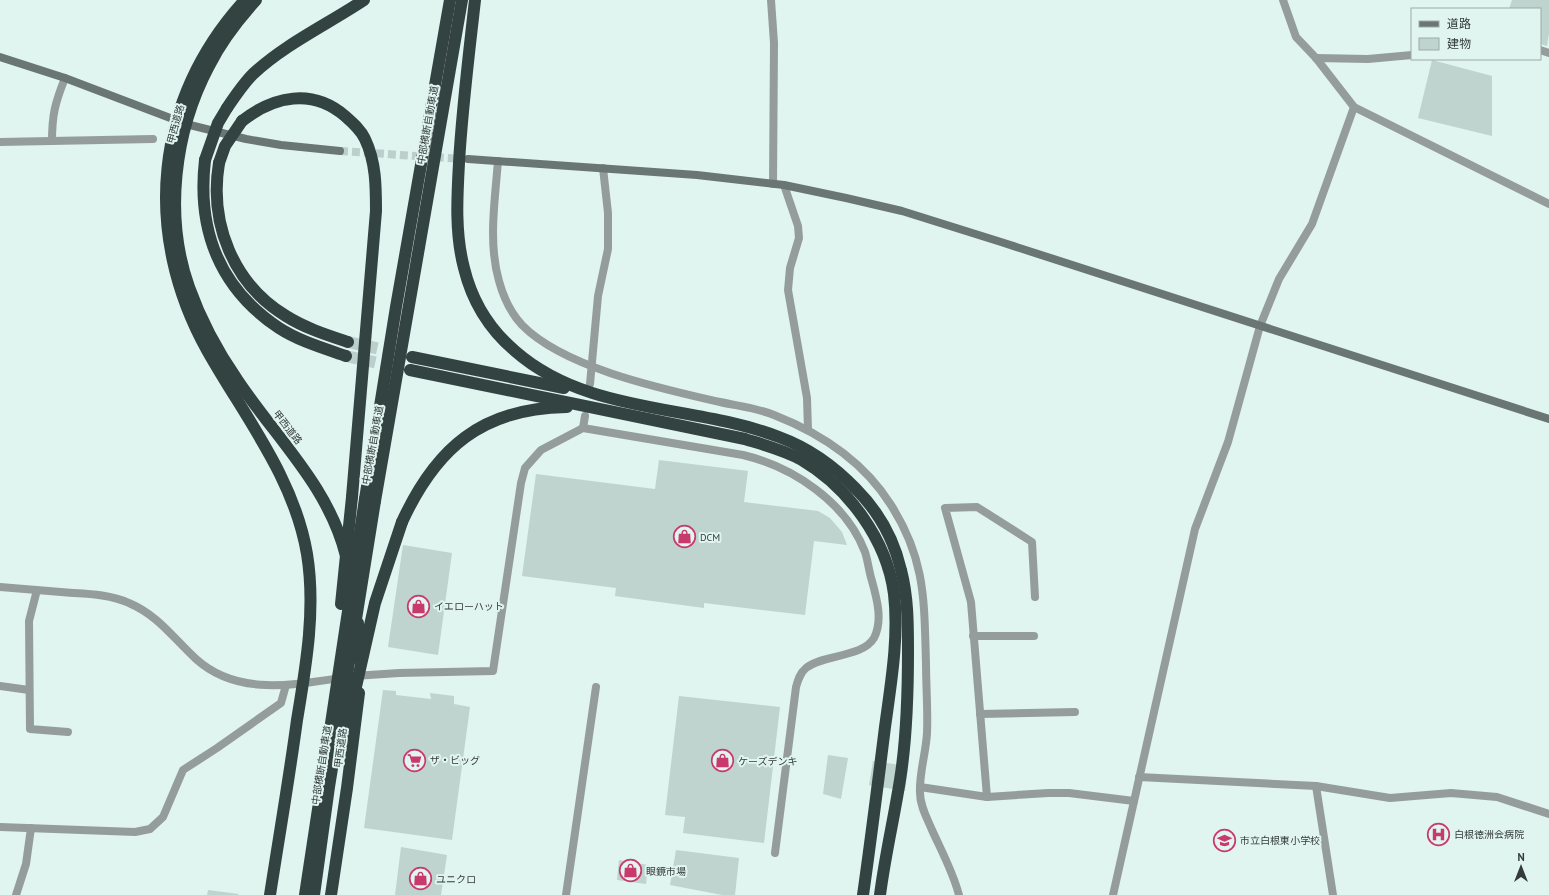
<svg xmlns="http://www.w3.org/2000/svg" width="1549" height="895" viewBox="0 0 1549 895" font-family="'PT Sans','Noto Sans JP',sans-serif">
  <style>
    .building { fill: #bfd3cf }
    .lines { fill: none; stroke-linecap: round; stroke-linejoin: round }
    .secondary-tunnel { stroke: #bdcfcc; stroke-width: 8; stroke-dasharray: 8 4; stroke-linecap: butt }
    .highway-tunnel { stroke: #bdcfcc; stroke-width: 12; stroke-dasharray: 12 6; stroke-linecap: butt }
    .street { stroke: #959d9c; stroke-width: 8 }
    .secondary { stroke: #6a7674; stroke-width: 8 }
    .highway { stroke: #334341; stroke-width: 12 }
    .highway-bridge { stroke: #334341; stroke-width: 12 }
    .labels { text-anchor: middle; stroke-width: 4; stroke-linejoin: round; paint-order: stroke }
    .street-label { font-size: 10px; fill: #333b3a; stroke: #e0f4f0 }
    .poi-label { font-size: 10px; fill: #333b3a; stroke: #e0f4f0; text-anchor: start }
  </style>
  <rect width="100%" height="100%" fill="#e0f4f0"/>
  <g class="building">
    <polygon points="1512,0 1549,0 1549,33 1547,46 1540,44 1540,9 1509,9"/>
    <polygon points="1432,60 1492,76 1492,136 1418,118"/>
    <polygon points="659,460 748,471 744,502 818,511 830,518 842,532 847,545 814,541 805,615 704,603 704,608 615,596 616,588 522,576 536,474 655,489"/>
    <polygon points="403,545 452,553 438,655 388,647"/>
    <polygon points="383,690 396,691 396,695 431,699 430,693 454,696 454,704 470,707 452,840 364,828"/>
    <polygon points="679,696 780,707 764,843 683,833 685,817 665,815"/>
    <polygon points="828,755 848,758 841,799 823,794"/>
    <polygon points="873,761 908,766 905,791 869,785"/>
    <polygon points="401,847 447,855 441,895 395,895"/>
    <polygon points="676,850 739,858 735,895 722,895 670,885"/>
    <polygon points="619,860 648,865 646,884 617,880"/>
    <polygon points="208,890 239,894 238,895 207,895"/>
  </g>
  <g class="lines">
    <polyline class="secondary-tunnel" points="340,151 463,159"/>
    <g class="highway-tunnel">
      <polyline points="348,342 398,353"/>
      <polyline points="346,356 397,367"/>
    </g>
    <g class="street">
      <polyline points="771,0 774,43 773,184"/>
      <polyline points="1283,0 1296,37 1316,58 1354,107 1549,204"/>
      <polyline points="1540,50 1549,53"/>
      <polyline points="1316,58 1368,59 1412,55"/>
      <path d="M52 141C52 115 55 103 65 78"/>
      <polyline points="0,142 153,139"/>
      <path d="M498 161C495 200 488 243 499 281 503 296 511 313 522 325 564 368 663 389 720 402 738 406 757 408 774 415 820 433 864 462 891 505 926 560 924 601 926 663 926 686 928 710 927 733 926 753 919 773 920 793 920 806 927 818 932 830 942 852 953 872 959 895"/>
      <polyline points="784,185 798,226 799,238 790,268 788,290 807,398 808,430"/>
      <polyline points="590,384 598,296 608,249 608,213 603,168"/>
      <polyline points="583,428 585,416"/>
      <path d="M0 587C24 589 48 591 73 593 91 594 112 595 129 603 159 616 173 638 196 659 237 696 292 685 341 678"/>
      <polyline points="37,590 29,621 30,729 68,732"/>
      <polyline points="973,636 1034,636"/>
      <path d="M354 676 399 673 493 671 521 483 525 468 541 450 583 428 743 455C793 467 846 502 865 552 868 561 869 572 872 581 877 599 883 621 874 638 862 658 823 654 806 668 800 673 798 680 796 687L775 853"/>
      <polyline points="0,686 29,690"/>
      <polyline points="980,714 1075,712"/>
      <polyline points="1139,777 1316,786 1390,798 1451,793 1497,797 1549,814"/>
      <polyline points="1316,786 1333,895"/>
      <polyline points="920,787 987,797 1048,793 1069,793 1134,801"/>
      <polyline points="987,797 971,602 945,508 977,507 1032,542 1035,597"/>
      <polyline points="0,827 135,832 150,829 163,817 183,770 217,748 281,703 286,685"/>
      <polyline points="16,895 26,864 31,828"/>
      <polyline points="566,895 596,687"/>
      <polyline points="1113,895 1195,529 1228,442 1260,326 1279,279 1312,224 1354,107"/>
    </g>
    <g class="secondary">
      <polyline points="0,57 65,78 186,124 246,139 281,145 340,151"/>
      <polyline points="468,159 697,175 784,185 846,198 902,211 1001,242 1549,419"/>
    </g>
    <g class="highway">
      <path d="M245 0C154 99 142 233 207 350 244 416 294 477 307 554 316 609 306 666 297 720 289 779 279 837 270 895"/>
      <path d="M256 0C238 20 221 42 209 66 174 132 164 217 189 287 201 321 218 352 238 381 277 439 329 487 346 556"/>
      <path d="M475 0C469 54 462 109 459 163 457 198 455 234 464 268 472 301 489 329 515 351 588 415 693 404 779 437 809 448 835 467 856 489 878 511 894 540 901 570 908 597 908 624 908 651 908 695 907 737 900 780 894 818 885 856 880 895"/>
      <path d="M227 108C235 96 243 84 253 74 285 44 328 24 364 0"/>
      <path d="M242 121C274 96 312 88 345 116 353 123 361 130 365 139 376 162 376 187 376 211L352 497"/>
      <path d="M205 160C197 229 219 288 279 328 299 341 323 348 346 356"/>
      <path d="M219 163C209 223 233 284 286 316 305 328 327 335 348 342"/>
      <polyline points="412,357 564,388"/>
      <path d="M410 370 745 439C764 445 784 450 802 460 848 487 887 540 894 594 899 637 891 683 885 727 878 783 871 839 863 895"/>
      <polyline points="365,499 396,307 450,0"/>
      <polyline points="375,501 462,0"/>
      <path d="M402 522C436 448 482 408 567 407"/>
      <polyline points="358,623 360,660"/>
      <polyline points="331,895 347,788 359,693"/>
    </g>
    <g class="highway-bridge">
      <polyline points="205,160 218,123 227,108"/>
      <polyline points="219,163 225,146 242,121"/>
      <polyline points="341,604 352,497"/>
      <polyline points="346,731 375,603 402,522"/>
      <polyline points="305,895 365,499"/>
      <polyline points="314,895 329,787 375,501"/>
    </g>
  </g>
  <defs>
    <symbol id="shop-ring" viewBox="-11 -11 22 22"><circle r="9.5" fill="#e0f4f0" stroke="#c73a6b" stroke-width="1.5"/><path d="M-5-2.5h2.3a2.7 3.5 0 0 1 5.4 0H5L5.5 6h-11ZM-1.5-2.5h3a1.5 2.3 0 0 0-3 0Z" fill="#c73a6b"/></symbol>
    <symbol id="supermarket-ring" viewBox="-11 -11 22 22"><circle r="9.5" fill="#e0f4f0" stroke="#c73a6b" stroke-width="1.5"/><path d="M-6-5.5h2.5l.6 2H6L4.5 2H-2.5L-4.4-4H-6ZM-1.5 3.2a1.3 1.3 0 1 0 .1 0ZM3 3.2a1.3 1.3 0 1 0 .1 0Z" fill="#c73a6b"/></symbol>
    <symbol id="hospital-ring" viewBox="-11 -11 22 22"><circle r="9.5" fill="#e0f4f0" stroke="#c73a6b" stroke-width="1.5"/><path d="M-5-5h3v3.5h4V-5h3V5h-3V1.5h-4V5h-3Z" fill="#c73a6b"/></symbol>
    <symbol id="school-ring" viewBox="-11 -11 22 22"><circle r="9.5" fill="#e0f4f0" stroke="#c73a6b" stroke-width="1.5"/><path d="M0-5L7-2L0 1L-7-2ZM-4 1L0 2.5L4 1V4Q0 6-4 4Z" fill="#c73a6b"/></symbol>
  </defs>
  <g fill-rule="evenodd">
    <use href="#shop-ring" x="672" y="524" width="25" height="25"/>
    <use href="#shop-ring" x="406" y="594" width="25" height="25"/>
    <use href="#supermarket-ring" x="402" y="748" width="25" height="25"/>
    <use href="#shop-ring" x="710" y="748" width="25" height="25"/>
    <use href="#hospital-ring" x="1426" y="822" width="25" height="25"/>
    <use href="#school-ring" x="1212" y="828" width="25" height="25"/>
    <use href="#shop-ring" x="618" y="858" width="25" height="25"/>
    <use href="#shop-ring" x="408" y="866" width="25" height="25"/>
  </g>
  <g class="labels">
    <g class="street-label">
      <text transform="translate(175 124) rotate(-75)" y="4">甲西道路</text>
      <text transform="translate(427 125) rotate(-80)" y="4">中部横断自動車道</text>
      <text transform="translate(288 427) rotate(52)" y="4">甲西道路</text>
      <text transform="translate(372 445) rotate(-80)" y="4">中部横断自動車道</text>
      <text transform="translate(340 748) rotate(-83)" y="4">甲西道路</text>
      <text transform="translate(321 765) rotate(-81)" y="4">中部横断自動車道</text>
    </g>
    <g class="poi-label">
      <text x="700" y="541">DCM</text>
      <text x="434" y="610">イエローハット</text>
      <text x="430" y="764">ザ・ビッグ</text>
      <text x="738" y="765">ケーズデンキ</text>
      <text x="1454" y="838">白根徳洲会病院</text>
      <text x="1240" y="844">市立白根東小学校</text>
      <text x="646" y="875">眼鏡市場</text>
      <text x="436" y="883">ユニクロ</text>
    </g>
  </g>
  <rect x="1411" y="8" width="130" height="52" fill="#e0f4f0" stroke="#9baaa7"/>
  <rect x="1419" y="21" width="20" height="6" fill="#6a7674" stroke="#9baaa7"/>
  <text x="1447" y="28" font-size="12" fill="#333b3a">道路</text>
  <rect x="1419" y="38" width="20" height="12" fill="#bfd3cf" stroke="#9baaa7"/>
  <text x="1447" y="48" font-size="12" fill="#333b3a">建物</text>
  <g transform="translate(1521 867)" stroke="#e0f4f0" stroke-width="3" paint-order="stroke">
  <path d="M0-3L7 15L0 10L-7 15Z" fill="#333b3a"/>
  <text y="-6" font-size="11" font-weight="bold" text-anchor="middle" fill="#333b3a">N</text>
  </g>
</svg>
